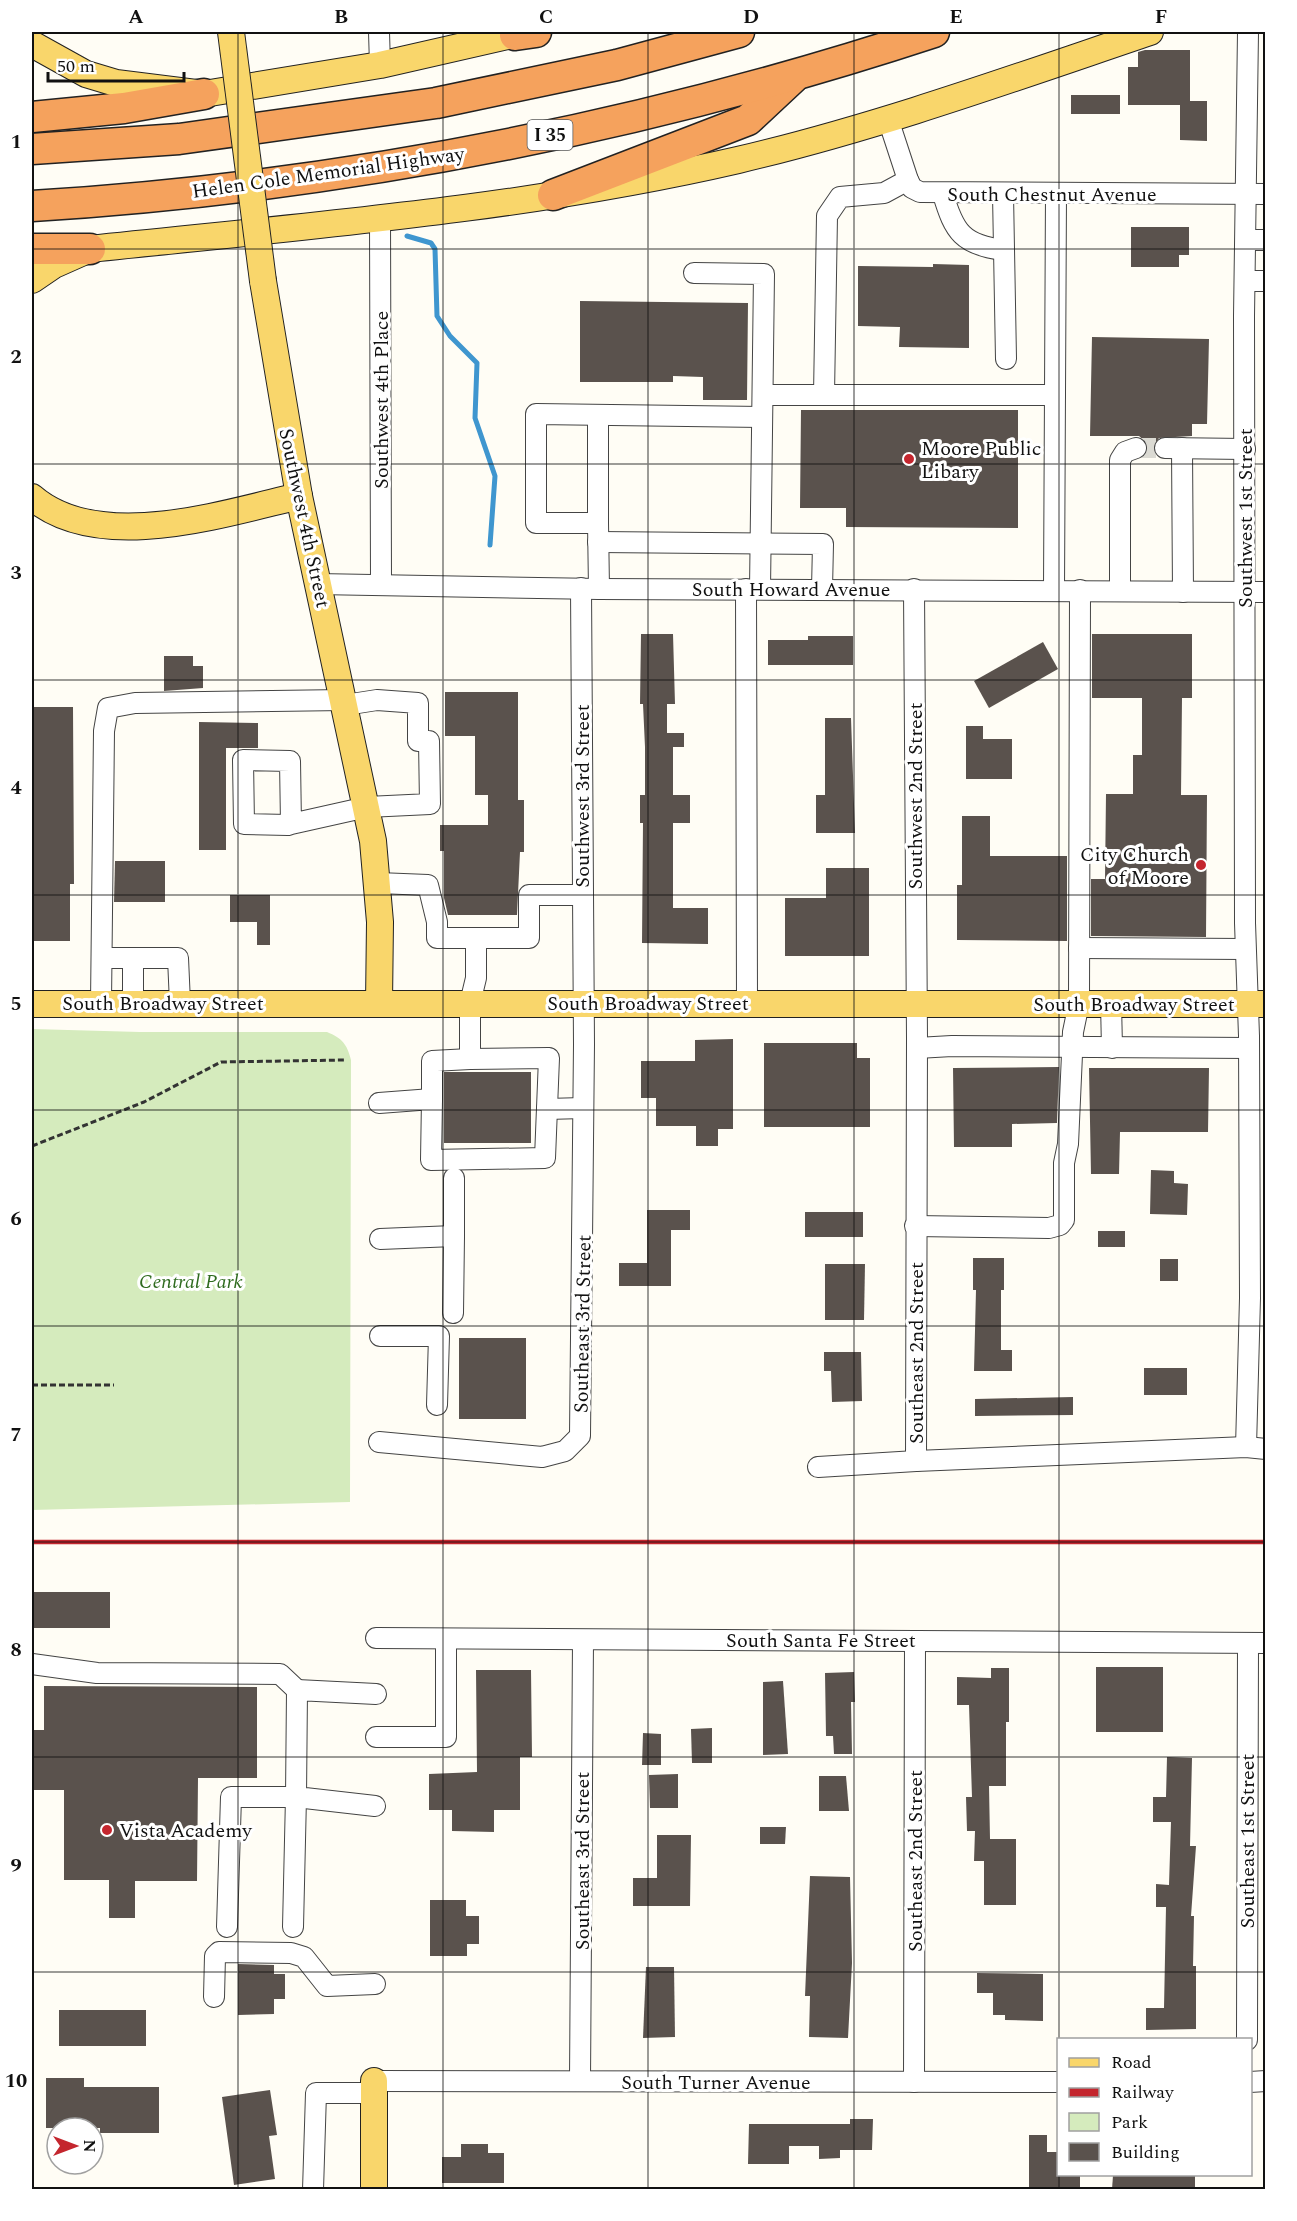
<svg xmlns="http://www.w3.org/2000/svg" width="1297" height="2221" viewBox="0 0 1297 2221" font-family="Spectral,serif">
  <style>
    .green { fill: #d5ebbd }
    .lines { fill: none; stroke-linecap: round; stroke-linejoin: round }
    .stream { stroke: #3f96cf; stroke-width: 5 }
    .building { fill: #5a524d }
    .minor-tunnel { stroke: #dbdad3; stroke-width: 20; stroke-dasharray: 20 10; stroke-linecap: butt }
    .minor-casing { stroke: #444; stroke-width: 22 }
    .major-casing { stroke: #222; stroke-width: 28 }
    .highway-casing { stroke: #222; stroke-width: 33 }
    .path { stroke: #333; stroke-width: 3; stroke-dasharray: 6 3; stroke-linecap: butt }
    .minor { stroke: #fff; stroke-width: 20 }
    .major { stroke: #f9d66b; stroke-width: 26 }
    .highway { stroke: #f5a25d; stroke-width: 30 }
    .rail { stroke: #c4262e; stroke-width: 4.5 }
    .major-bridge-casing { stroke: #222; stroke-width: 28; stroke-linecap: butt }
    .major-bridge { stroke: #f9d66b; stroke-width: 26 }
    .grid { fill: none; stroke: #111; stroke-width: 1.5; stroke-opacity: 0.55 }
    .poi-dot { fill: #c4262e; stroke: #fff; stroke-width: 2 }
    .labels { text-anchor: middle; stroke-width: 6; stroke-linejoin: round; paint-order: stroke }
    .shield { fill: #fff; stroke: #585858; stroke-width: 1.5 }
    .shield-label { font-size: 18px; font-weight: bold; fill: #111 }
    .street-label { font-size: 20px; fill: #111; stroke: #fff }
    .poi-label { font-size: 20px; fill: #111; stroke: #fff; text-anchor: start }
    .park-label { font-size: 20px; font-style: italic; fill: #2f6b1f; stroke: #fff }
    .neatline { fill: none; stroke: #111; stroke-width: 2 }
    .grid-label { font-size: 20px; text-anchor: middle; font-weight: bold; fill: #111 }
  </style>
  <rect width="100%" height="100%" fill="#fffdf5"/>
  <path class="green" d="M32 1029 140 1032H327C342 1038 347 1044 351 1060L350 1502 32 1510Z"/>
  <g class="lines">
    <polyline class="stream" points="407,236 431,243 435,249 437,316 450,336 477,363 475,418 495,476 490,545"/>
  </g>
  <g class="building">
    <polygon points="1145,50 1190,50 1190,101 1207,101 1207,141 1180,140 1180,105 1128,105 1128,67 1138,67 1138,52"/>
    <rect x="1071" y="95" width="49" height="19"/>
    <polygon points="1131,227 1189,227 1189,255 1179,255 1179,267 1131,267"/>
    <polygon points="933,264 969,265 969,348 899,347 900,327 858,326 858,266 933,267"/>
    <polygon points="580,301 748,303 747,400 703,400 703,377 673,376 673,382 580,382"/>
    <polygon points="1092,337 1209,339 1207,424 1192,424 1192,436 1159,438 1153,447 1155,455 1146,454 1147,443 1139,436 1090,436"/>
    <polygon points="801,410 1018,410 1018,528 846,527 846,508 800,508"/>
    <polygon points="641,634 673,634 675,704 667,704 667,733 684,733 684,747 673,747 673,795 690,795 690,823 673,823 673,908 708,908 708,944 642,943 643,823 640,823 640,795 645,795 645,747 643,704 640,704"/>
    <polygon points="1092,634 1192,634 1192,698 1182,698 1181,795 1207,795 1206,937 1091,936 1091,879 1105,879 1106,794 1133,794 1133,755 1142,755 1142,698 1092,698"/>
    <polygon points="808,636 853,636 853,665 768,665 768,640 808,640"/>
    <polygon points="1043,642 1058,669 989,708 974,681"/>
    <polygon points="164,656 193,656 193,666 203,666 203,688 164,691"/>
    <polygon points="445,692 518,692 518,800 524,800 524,852 520,852 517,915 448,915 444,898 444,851 440,851 440,825 488,825 488,795 475,795 475,736 445,736"/>
    <polygon points="32,707 73,707 74,884 70,884 70,941 32,941"/>
    <polygon points="825,718 851,718 855,833 816,833 816,795 825,795"/>
    <polygon points="199,722 258,723 258,748 226,748 226,850 199,850"/>
    <polygon points="966,726 983,726 983,739 1012,739 1012,779 966,779"/>
    <polygon points="962,816 990,816 990,856 1067,856 1067,941 957,940 957,885 962,885"/>
    <polygon points="115,861 165,861 165,902 114,902"/>
    <polygon points="826,868 869,868 869,956 785,956 785,898 826,898"/>
    <polygon points="230,895 270,895 270,945 257,945 257,922 230,922"/>
    <polygon points="733,1039 733,1129 718,1129 718,1146 696,1146 696,1126 656,1126 656,1098 641,1098 641,1061 695,1061 695,1040"/>
    <polygon points="764,1043 857,1043 857,1058 870,1058 870,1127 764,1127"/>
    <polygon points="1059,1067 1057,1123 1012,1124 1012,1147 954,1147 953,1068"/>
    <polygon points="1089,1068 1209,1068 1208,1132 1120,1132 1119,1174 1091,1174"/>
    <rect x="444" y="1072" width="87" height="71"/>
    <polygon points="1151,1170 1174,1171 1174,1183 1188,1184 1187,1215 1150,1214"/>
    <polygon points="647,1210 690,1210 690,1230 671,1230 671,1286 619,1286 619,1263 647,1263"/>
    <rect x="805" y="1212" width="58" height="25"/>
    <rect x="1098" y="1231" width="27" height="16"/>
    <polygon points="973,1258 1004,1258 1004,1290 1001,1290 1001,1350 1012,1350 1012,1371 974,1371 976,1290 973,1290"/>
    <rect x="1160" y="1259" width="18" height="22"/>
    <polygon points="825,1264 865,1264 864,1320 825,1320"/>
    <rect x="459" y="1338" width="67" height="81"/>
    <polygon points="824,1352 861,1352 862,1401 832,1402 831,1371 824,1371"/>
    <rect x="1144" y="1368" width="43" height="27"/>
    <polygon points="1073,1397 1073,1415 975,1416 975,1399"/>
    <rect x="32" y="1592" width="78" height="36"/>
    <rect x="1096" y="1667" width="67" height="65"/>
    <polygon points="991,1668 1009,1668 1009,1722 1006,1722 1006,1786 989,1786 990,1839 1016,1839 1016,1905 984,1905 984,1861 974,1861 975,1831 967,1831 966,1797 972,1797 969,1705 957,1705 957,1677 991,1678"/>
    <polygon points="476,1670 531,1670 532,1757 520,1757 520,1810 494,1810 494,1832 452,1831 452,1810 429,1810 429,1774 477,1772"/>
    <polygon points="854,1672 855,1702 851,1702 852,1754 834,1754 833,1736 826,1736 825,1673"/>
    <polygon points="783,1681 788,1754 763,1755 763,1682"/>
    <polygon points="44,1686 257,1687 257,1778 198,1778 197,1881 135,1881 135,1918 109,1918 109,1880 64,1880 64,1790 32,1790 32,1730 44,1730"/>
    <polygon points="712,1728 712,1763 692,1763 691,1729"/>
    <polygon points="643,1733 661,1734 661,1765 642,1765"/>
    <polygon points="1167,1757 1192,1758 1190,1846 1196,1846 1191,1916 1194,1916 1193,1966 1196,1966 1196,2029 1146,2030 1146,2008 1164,2008 1166,1907 1156,1907 1156,1884 1169,1885 1171,1822 1153,1822 1153,1797 1166,1797"/>
    <polygon points="678,1774 678,1808 650,1808 649,1775"/>
    <polygon points="819,1776 846,1776 849,1811 819,1811"/>
    <polygon points="760,1827 786,1827 785,1844 760,1844"/>
    <polygon points="657,1835 691,1835 690,1906 633,1906 633,1878 657,1878"/>
    <polygon points="810,1876 850,1877 852,1963 848,2038 809,2037 810,1996 805,1996"/>
    <polygon points="430,1900 466,1900 466,1916 479,1916 479,1944 467,1944 467,1956 430,1956"/>
    <polygon points="238,1964 274,1965 274,1974 285,1974 285,1999 274,1999 274,2014 238,2015"/>
    <polygon points="646,1967 674,1967 675,2037 643,2038"/>
    <polygon points="977,1973 1043,1974 1043,2021 1005,2020 1005,2015 993,2015 993,1993 977,1993"/>
    <rect x="59" y="2010" width="87" height="36"/>
    <polygon points="46,2078 84,2078 84,2087 159,2087 159,2133 100,2133 100,2128 46,2128"/>
    <polygon points="270,2090 277,2135 269,2136 275,2179 234,2185 222,2097"/>
    <polygon points="850,2119 873,2119 872,2150 840,2150 840,2158 819,2159 819,2146 789,2146 789,2164 748,2164 749,2124 850,2124"/>
    <polygon points="1029,2135 1047,2135 1047,2152 1059,2152 1059,2175 1080,2175 1080,2190 1029,2190"/>
    <polygon points="461,2144 488,2144 488,2153 504,2153 504,2183 442,2183 442,2157 461,2157"/>
    <polygon points="1113,2175 1195,2175 1195,2190 1112,2190"/>
  </g>
  <g class="lines">
    <polyline class="minor-tunnel" points="1136,448 1165,448"/>
    <defs>
      <g id="minor">
        <polyline points="379,32 380,65"/>
        <polyline points="888,119 908,180 912,188 920,192 1266,194"/>
        <path d="M943 194C954 232 963 245 1003 250"/>
        <polyline points="1003,194 1006,359"/>
        <polyline points="380,216 381,583"/>
        <polyline points="1246,240 1266,240"/>
        <polyline points="694,273 764,274 760,589"/>
        <polyline points="1245,281 1266,281"/>
        <polyline points="763,395 1055,395"/>
        <polyline points="824,395 827,216 840,197 884,193 908,180"/>
        <polyline points="598,416 598,523"/>
        <polyline points="1165,448 1245,449"/>
        <polyline points="1182,448 1183,592"/>
        <polyline points="598,542 823,544 822,589"/>
        <polyline points="317,584 599,589 1266,592"/>
        <polyline points="599,589 598,523 536,523 536,414 762,417"/>
        <polyline points="746,589 747,1002"/>
        <polyline points="914,589 917,1039 916,1461 1246,1447 1266,1449"/>
        <polyline points="1054,590 1056,194"/>
        <polyline points="1120,591 1120,460 1125,452 1136,448"/>
        <polyline points="291,824 290,761 243,760 244,824 288,825 291,824 367,807 430,804 429,741 418,741 418,703 377,700 345,705"/>
        <polyline points="378,883 428,885 437,922 437,938 529,938 529,895 582,895"/>
        <polyline points="1079,948 1245,949"/>
        <polyline points="102,958 178,958 180,1003"/>
        <polyline points="101,1003 104,731 108,708 135,703 344,700"/>
        <polyline points="133,1003 133,958"/>
        <polyline points="1111,1003 1112,1048"/>
        <polyline points="917,1048 952,1046 1249,1048"/>
        <polyline points="432,1099 432,1061 470,1059"/>
        <polyline points="379,1103 432,1099 431,1160 545,1158 549,1058 470,1059 470,1003 476,978 476,938"/>
        <polyline points="547,1109 583,1108"/>
        <polyline points="454,1178 454,1236"/>
        <polyline points="915,1226 1049,1228 1060,1225 1064,1220 1064,1163 1068,1144 1073,1032 1079,1003 1080,590"/>
        <polyline points="380,1239 454,1236 453,1313"/>
        <polyline points="380,1336 439,1336 437,1405"/>
        <polyline points="379,1442 542,1457 565,1451 580,1436 584,1044 581,588"/>
        <polyline points="1246,1447 1250,1298 1249,1036 1245,923 1244,316 1248,32"/>
        <polyline points="818,1467 916,1461"/>
        <polyline points="376,1638 1266,1643"/>
        <polyline points="32,1664 97,1673 280,1674 297,1690"/>
        <polyline points="376,1737 446,1737 446,1639"/>
        <polyline points="375,1806 296,1797 297,1690 376,1694"/>
        <polyline points="227,1927 231,1797 296,1797 293,1927"/>
        <polyline points="214,1997 215,1956 219,1952 291,1953 304,1957 327,1986 375,1984"/>
        <polyline points="1247,2040 1248,1643"/>
        <polyline points="374,2081 1058,2082"/>
        <polyline points="580,2081 583,1640"/>
        <polyline points="914,2082 915,1641"/>
        <polyline points="1250,2082 1266,2081"/>
        <polyline points="313,2190 316,2093 374,2093"/>
      </g>
      <g id="major">
        <polyline points="32,44 86,74 116,83 204,94 380,65 525,32"/>
        <path d="M32 280 54 265 90 249C306 226 526 209 738 160 878 127 1014 78 1150 32"/>
        <polyline points="263,281 299,496 373,841 380,922 379,1003"/>
        <path d="M32 497C98 554 222 514 299 496"/>
        <polyline points="32,1004 1266,1004"/>
        <polyline points="374,2190 374,2081"/>
      </g>
      <g id="highway">
        <polyline points="515,35 536,32"/>
        <polyline points="32,117 124,108 204,94"/>
        <polyline points="32,149 179,139 436,103 617,65 739,32"/>
        <polyline points="553,195 748,120 793,78"/>
        <path d="M32 206C338 187 642 128 934 32"/>
        <polyline points="32,249 90,249"/>
      </g>
    </defs>
    <use href="#minor" class="minor-casing"/>
    <use href="#major" class="major-casing"/>
    <use href="#highway" class="highway-casing"/>
    <g class="path">
      <polyline points="32,1146 144,1102 221,1062 345,1060"/>
      <polyline points="32,1385 114,1385"/>
    </g>
    <use href="#minor" class="minor"/>
    <use href="#major" class="major"/>
    <use href="#highway" class="highway"/>
    <polyline class="rail" points="32,1542 1266,1542"/>
    <defs>
      <polyline id="major-bridge" points="231,32 263,281"/>
    </defs>
    <use href="#major-bridge" class="major-bridge-casing"/>
    <use href="#major-bridge" class="major-bridge"/>
  </g>
  <path class="grid" d="M238 32V2190M443 32V2190M648 32V2190M854 32V2190M1059 32V2040M32 249H1266M32 464H1266M32 680H1266M32 895H1266M32 1110H1266M32 1326H1266M32 1542H1266M32 1757H1266M32 1972H1266M1059 2174V2190"/>
  <g class="poi-dot">
    <circle cx="909" cy="459" r="6"/>
    <circle cx="1201" cy="865" r="6"/>
    <circle cx="107" cy="1830" r="6"/>
  </g>
  <g class="labels">
    <rect class="shield" x="527.5" y="120" width="45" height="30" rx="4.5"/>
    <g class="shield-label">
      <text x="550" y="141">I 35</text>
    </g>
    <g class="street-label">
      <text transform="translate(328 172) rotate(-8)" y="7">Helen Cole Memorial Highway</text>
      <text x="1052" y="201">South Chestnut Avenue</text>
      <text transform="translate(381 400) rotate(-90)" y="7">Southwest 4th Place</text>
      <text transform="translate(305 518) rotate(78)" y="7">Southwest 4th Street</text>
      <text transform="translate(1245 518) rotate(-90)" y="7">Southwest 1st Street</text>
      <text x="791" y="596">South Howard Avenue</text>
      <text transform="translate(582 796) rotate(-90)" y="7">Southwest 3rd Street</text>
      <text transform="translate(915 796) rotate(-90)" y="7">Southwest 2nd Street</text>
      <text x="163" y="1010">South Broadway Street</text>
      <text x="648" y="1010">South Broadway Street</text>
      <text x="1134" y="1011">South Broadway Street</text>
      <text transform="translate(582 1324) rotate(-89)" y="7">Southeast 3rd Street</text>
      <text transform="translate(916 1353) rotate(-90)" y="7">Southeast 2nd Street</text>
      <text x="821" y="1647">South Santa Fe Street</text>
      <text transform="translate(1247 1841) rotate(-90)" y="7">Southeast 1st Street</text>
      <text transform="translate(582 1861) rotate(-90)" y="7">Southeast 3rd Street</text>
      <text transform="translate(915 1861) rotate(-90)" y="7">Southeast 2nd Street</text>
      <text x="716" y="2089">South Turner Avenue</text>
    </g>
    <g class="poi-label">
      <text x="921" y="455">Moore Public<tspan x="921" dy="23">Libary</tspan></text>
      <text x="1189" y="861" text-anchor="end">City Church<tspan x="1189" dy="23">of Moore</tspan></text>
      <text x="119" y="1837">Vista Academy</text>
    </g>
    <g class="park-label">
      <text x="191" y="1288">Central Park</text>
    </g>
  </g>
  <rect width="1297" height="2221" fill="none" stroke="#ffffff" stroke-width="66"/>
  <rect x="1057" y="2038" width="195" height="138" fill="#ffffff" stroke="#a0a0a0" stroke-width="1.5"/>
  <rect x="1069" y="2058" width="30" height="9" fill="#f9d66b" stroke="#a0a0a0" stroke-width="1.5"/>
  <text x="1111" y="2068" font-size="18" fill="#111111">Road</text>
  <rect x="1069" y="2088" width="30" height="9" fill="#c4262e" stroke="#a0a0a0" stroke-width="1.5"/>
  <text x="1111" y="2098" font-size="18" fill="#111111">Railway</text>
  <rect x="1069" y="2113" width="30" height="18" fill="#d5ebbd" stroke="#a0a0a0" stroke-width="1.5"/>
  <text x="1111" y="2128" font-size="18" fill="#111111">Park</text>
  <rect x="1069" y="2143" width="30" height="18" fill="#5a524d" stroke="#a0a0a0" stroke-width="1.5"/>
  <text x="1111" y="2158" font-size="18" fill="#111111">Building</text>
  <g transform="translate(75 2146) rotate(90)"><circle r="28" fill="#ffffff" stroke="#a0a0a0" stroke-width="1.5"/>
  <path d="M0-4.5L10 22L0 15L-10 22Z" fill="#c4262e"/>
  <text y="-9" font-size="16" font-weight="bold" text-anchor="middle" fill="#111111">N</text>
  </g>
  <path d="M48 72v9h136v-9" fill="none" stroke="#111111" stroke-width="3"/>
  <text x="57" y="72" font-size="18" fill="#111111" stroke="#ffffff" stroke-width="4.5" paint-order="stroke">50 m</text>
  <rect x="33" y="33" width="1231" height="2155" class="neatline"/>
  <g class="grid-label">
    <text x="136" y="23">A</text>
    <text x="341" y="23">B</text>
    <text x="546" y="23">C</text>
    <text x="751" y="23">D</text>
    <text x="956" y="23">E</text>
    <text x="1161" y="23">F</text>
    <text x="16" y="148">1</text>
    <text x="16" y="363">2</text>
    <text x="16" y="579">3</text>
    <text x="16" y="794">4</text>
    <text x="16" y="1010">5</text>
    <text x="16" y="1225">6</text>
    <text x="16" y="1441">7</text>
    <text x="16" y="1656">8</text>
    <text x="16" y="1872">9</text>
    <text x="16" y="2087">10</text>
  </g>
</svg>
